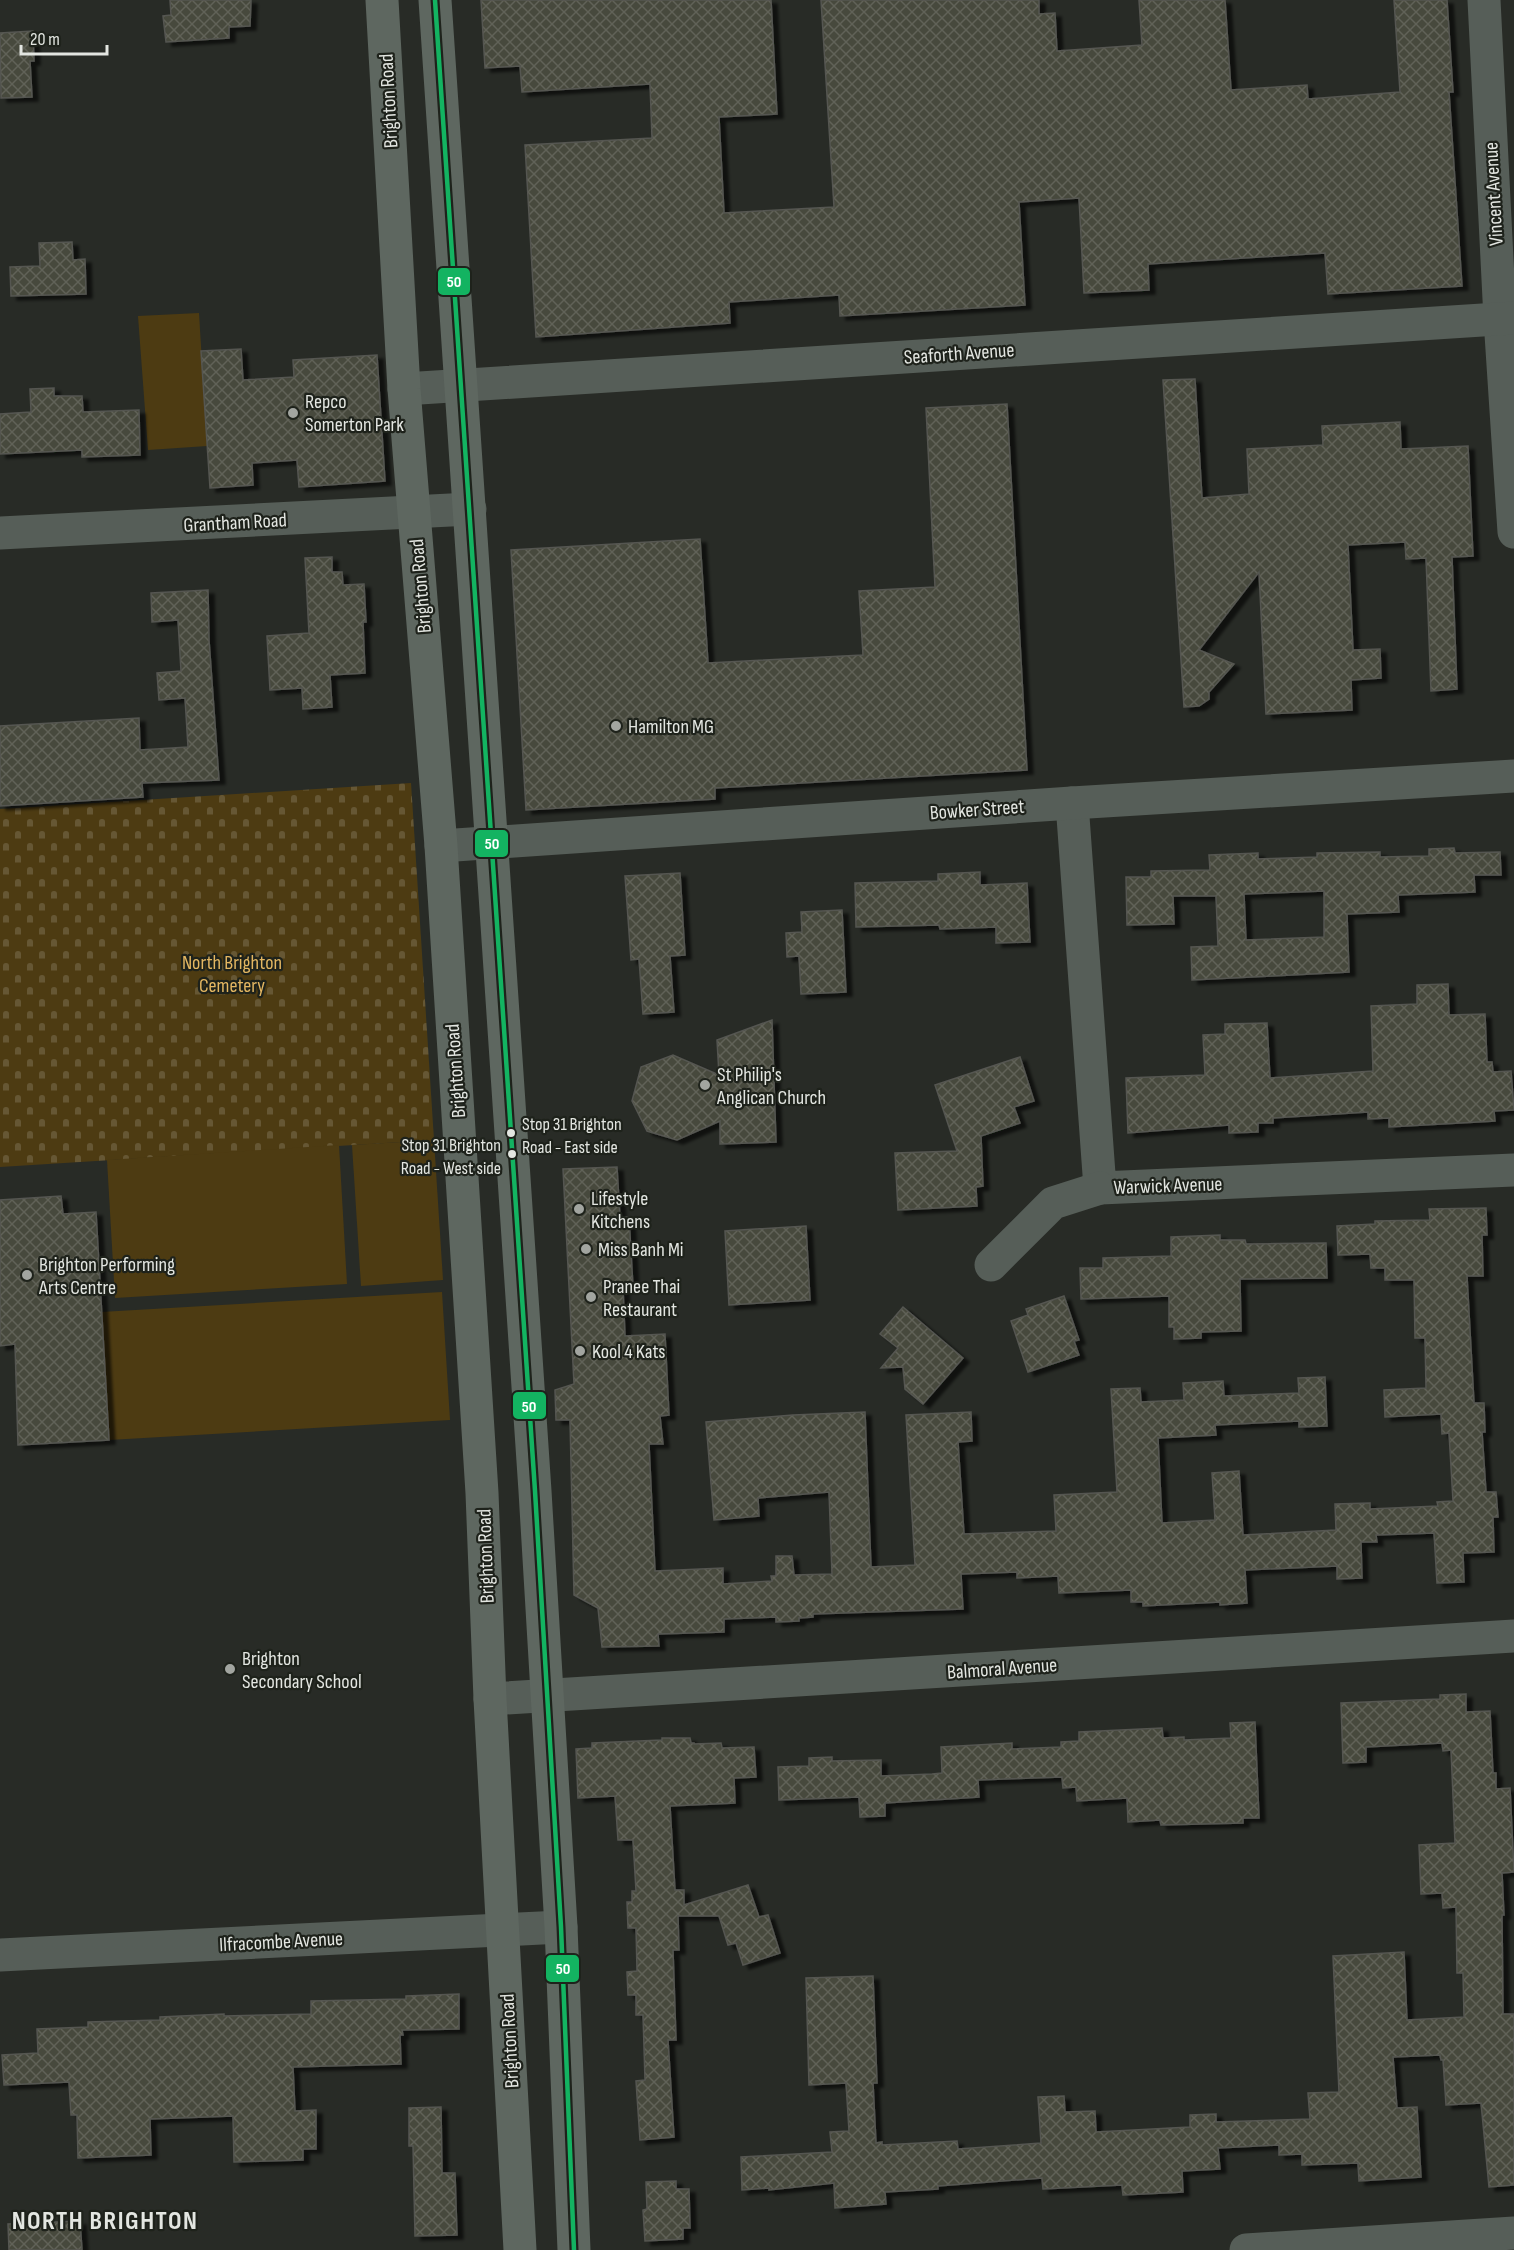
<svg xmlns="http://www.w3.org/2000/svg" width="1514" height="2250" viewBox="0 0 1514 2250" font-family="'Sofia Sans Condensed',sans-serif">
  <style>
    .cemetery { fill: url(#cemetery-stones) }
    .pitch { fill: #4d3b12 }
    .building { fill: url(#building-cross-hatch); stroke: #555651; stroke-width: 1.5; fill-rule: evenodd; filter: url(#shadow) }
    .lines { fill: none; stroke-linecap: round; stroke-linejoin: round }
    .minor { stroke: #565e58; stroke-width: 33 }
    .major { stroke: #5e6760; stroke-width: 33 }
    .bus-1-casing { stroke: #1e221b; stroke-width: 9 }
    .bus-1 { stroke: #13b361; stroke-width: 4.5 }
    .poi-dot { fill: #a2a5a0; stroke: #1e221b; stroke-width: 2 }
    .bus-dot { fill: #e3e6e1; stroke: #1e221b; stroke-width: 2 }
    .labels { text-anchor: middle; stroke-width: 4.5; stroke-linejoin: round; paint-order: stroke }
    .bus-label { font-size: 18px; fill: #e3e6e1; stroke: #1e221b; text-anchor: start }
    .street-label { font-size: 20px; fill: #e3e6e1; stroke: #1e221b }
    .poi-label { font-size: 20px; fill: #e3e6e1; stroke: #1e221b; text-anchor: start }
    .park-label { font-size: 20px; fill: #e4b762; stroke: #1e221b }
    .district-label { font-size: 26px; font-weight: bold; letter-spacing: 1.5px; fill: #e3e6e1; stroke: #1e221b }
    .line-badge { stroke: #1e221b; stroke-width: 2 }
    .badge-label { font-size: 16px; text-anchor: middle; font-weight: bold; fill: #fff }
  </style>
  <defs>
    <pattern id="cemetery-stones" width="16" height="16" patternUnits="userSpaceOnUse" patternTransform="scale(1.5)"><rect width="16" height="16" fill="#4d3b12"/><path d="M2 7V4a2 2 0 0 1 4 0v3zM10 15v-3a2 2 0 0 1 4 0v3z" fill="#665734"/></pattern>
    <pattern id="building-cross-hatch" width="8" height="8" patternUnits="userSpaceOnUse" patternTransform="scale(1.5)"><rect width="8" height="8" fill="#46483c"/><path d="M0 0l8 8M0 8l8-8" fill="none" stroke="#616258"/></pattern>
    <filter id="shadow"><feDropShadow dx="6" dy="4" stdDeviation="1.5" flood-color="#0009"/></filter>
  </defs>
  <rect width="100%" height="100%" fill="#282b26"/>
  <polygon class="cemetery" points="411,783 434,1140 0,1167 0,809"/>
  <g class="pitch">
    <polygon points="199,313 207,446 148,450 138,316"/>
    <polygon points="434,1140 443,1280 361,1286 352,1145"/>
    <polygon points="339,1145 347,1284 115,1298 107,1160"/>
    <polygon points="442,1292 450,1420 109,1440 101,1312"/>
  </g>
  <g class="building">
    <polygon points="170,0 251,0 250,26 229,27 229,38 166,42 163,16 171,15"/>
    <polygon points="481,0 771,0 777,114 719,117 724,213 834,207 821,0 1039,0 1039,14 1055,13 1057,51 1142,45 1139,0 1225,0 1231,90 1307,85 1308,99 1400,92 1394,0 1447,0 1453,92 1449,92 1462,286 1328,294 1325,253 1148,264 1149,290 1084,293 1079,198 1019,202 1025,305 840,316 839,295 729,302 730,323 536,337 525,145 652,138 650,84 522,92 520,66 485,68"/>
    <polygon points="33,31 34,61 30,61 32,97 1,98 0,33"/>
    <polygon points="72,242 73,260 85,259 86,294 11,296 10,267 40,266 39,243"/>
    <polygon points="241,349 243,380 294,377 293,360 377,355 385,481 299,487 297,460 252,463 253,485 210,488 201,351"/>
    <polygon points="1195,379 1202,498 1249,494 1247,449 1323,445 1322,426 1400,422 1401,449 1468,446 1473,556 1452,557 1457,689 1431,691 1426,558 1406,559 1405,542 1348,545 1353,650 1380,649 1381,678 1351,680 1352,710 1266,714 1259,572 1199,650 1234,664 1209,692 1209,699 1199,706 1184,707 1163,380"/>
    <polygon points="54,388 54,396 82,396 83,412 139,410 140,455 82,457 82,450 0,454 0,414 31,412 30,389"/>
    <polygon points="1007,404 1027,770 715,788 715,799 526,810 511,550 700,539 708,663 863,655 859,591 935,587 926,408"/>
    <polygon points="332,557 332,572 342,572 343,585 364,584 366,622 363,622 365,673 330,675 332,707 303,709 302,688 270,690 267,636 309,633 305,558"/>
    <polygon points="208,590 209,640 219,780 142,783 143,797 0,806 0,726 139,718 140,750 188,747 185,698 159,700 157,673 181,671 178,620 152,622 151,593"/>
    <path d="M1454 848 1455 853 1500 852 1501 875H1474L1475 892 1398 895 1399 912 1347 914 1349 972 1192 980 1191 947 1218 946 1216 896H1173L1174 924 1127 925 1126 877H1151V871L1210 870 1209 855 1258 853V859L1317 857V853L1380 852V857L1429 856V849ZM1324 891V937L1246 940 1244 894Z"/>
    <polygon points="980,872 980,885 1027,883 1030,942 996,943 996,927 940,929 939,925 856,927 855,883 938,881 938,874"/>
    <polygon points="680,873 685,955 670,956 674,1012 643,1014 639,959 631,960 625,876"/>
    <polygon points="842,910 846,992 801,994 799,956 787,957 786,933 802,932 801,912"/>
    <polygon points="1448,984 1449,1015 1485,1014 1487,1062 1492,1062 1493,1072 1511,1071 1514,1110 1494,1111 1495,1121 1389,1127 1389,1118 1368,1119 1368,1112 1273,1118 1273,1123 1258,1123 1258,1132 1229,1133 1229,1125 1128,1133 1126,1078 1205,1075 1203,1035 1225,1034 1225,1024 1267,1023 1270,1078 1373,1071 1371,1006 1417,1004 1417,985"/>
    <polygon points="772,1020 776,1142 720,1144 720,1121 677,1140 647,1131 632,1101 641,1067 673,1055 719,1075 717,1040"/>
    <polygon points="1020,1057 1034,1101 1014,1107 1020,1123 981,1136 983,1186 976,1187 977,1206 898,1210 895,1153 957,1151 935,1085"/>
    <polygon points="617,1167 620,1218 629,1217 633,1287 623,1288 625,1336 665,1334 669,1415 660,1416 663,1444 649,1444 655,1571 723,1568 723,1584 772,1581 771,1576 776,1576 776,1556 792,1556 794,1575 832,1574 829,1492 758,1498 759,1516 714,1520 706,1422 793,1415 865,1412 871,1567 915,1565 906,1415 971,1412 972,1441 958,1442 964,1534 1056,1531 1054,1495 1117,1492 1111,1389 1140,1388 1141,1402 1184,1400 1183,1383 1223,1381 1224,1396 1299,1393 1298,1378 1325,1377 1327,1426 1299,1427 1299,1421 1215,1425 1216,1435 1158,1438 1162,1523 1215,1520 1212,1473 1239,1471 1243,1535 1336,1530 1335,1504 1370,1503 1370,1509 1438,1506 1437,1502 1453,1501 1449,1433 1442,1434 1441,1414 1385,1417 1384,1390 1426,1388 1425,1338 1415,1338 1414,1280 1385,1280 1385,1268 1371,1268 1370,1254 1338,1255 1337,1226 1375,1224 1375,1221 1430,1220 1429,1209 1486,1208 1487,1235 1482,1235 1483,1276 1467,1276 1474,1403 1484,1403 1485,1432 1482,1432 1486,1492 1496,1492 1498,1517 1493,1517 1494,1552 1463,1553 1464,1582 1437,1583 1434,1533 1376,1535 1377,1542 1361,1542 1362,1578 1337,1579 1337,1566 1245,1570 1247,1603 1220,1605 1220,1602 1143,1606 1143,1602 1131,1602 1131,1590 1059,1593 1058,1576 1017,1578 1017,1572 961,1574 963,1609 813,1614 813,1617 799,1618 799,1621 776,1622 776,1617 724,1619 724,1632 658,1634 659,1646 602,1647 598,1608 574,1595 570,1420 556,1420 555,1390 574,1384 563,1169"/>
    <polygon points="61,1196 63,1214 96,1212 109,1440 18,1445 15,1344 0,1346 0,1200"/>
    <polygon points="806,1226 810,1300 729,1305 725,1231"/>
    <polygon points="1220,1235 1220,1240 1245,1240 1246,1244 1326,1243 1327,1278 1240,1279 1241,1331 1201,1332 1201,1338 1174,1339 1174,1327 1169,1327 1169,1296 1081,1299 1080,1268 1103,1268 1103,1258 1171,1256 1171,1237"/>
    <polygon points="1064,1296 1079,1340 1074,1341 1079,1355 1028,1372 1011,1321 1028,1315 1026,1309"/>
    <polygon points="903,1307 963,1358 923,1404 905,1389 903,1367 881,1368 898,1348 880,1334"/>
    <polygon points="1466,1694 1466,1712 1490,1711 1493,1773 1496,1773 1496,1789 1510,1788 1514,1872 1502,1873 1504,1915 1502,1915 1503,2014 1514,2014 1514,2185 1489,2187 1481,2103 1446,2105 1443,2060 1441,2060 1440,2055 1393,2057 1397,2108 1417,2107 1421,2177 1359,2181 1358,2163 1302,2165 1302,2154 1279,2155 1279,2145 1218,2148 1220,2169 1182,2171 1183,2192 1123,2195 1122,2185 1043,2189 1042,2178 938,2186 938,2189 885,2192 886,2204 835,2208 834,2183 769,2190 769,2188 742,2190 741,2157 832,2152 830,2132 849,2131 846,2083 809,2085 806,1978 873,1976 877,2083 873,2083 876,2143 882,2142 882,2145 957,2141 958,2149 1041,2143 1038,2097 1064,2096 1065,2112 1095,2111 1096,2132 1190,2127 1190,2115 1216,2114 1216,2122 1310,2119 1308,2093 1339,2092 1333,1956 1404,1952 1407,2020 1464,2017 1463,1973 1457,1973 1456,1907 1443,1908 1442,1893 1421,1894 1419,1845 1455,1843 1451,1750 1443,1751 1442,1743 1366,1747 1366,1762 1343,1763 1341,1703 1440,1699 1440,1695"/>
    <polygon points="1255,1722 1259,1818 1243,1818 1243,1823 1161,1825 1160,1820 1128,1822 1127,1798 1077,1801 1076,1787 1063,1788 1062,1777 978,1780 979,1797 885,1803 885,1816 860,1817 859,1797 779,1800 778,1767 809,1766 809,1758 832,1757 832,1761 881,1760 881,1776 932,1774 942,1773 941,1747 1012,1743 1012,1749 1061,1747 1061,1742 1079,1741 1079,1732 1162,1728 1163,1738 1184,1737 1184,1740 1231,1738 1230,1723"/>
    <polygon points="662,1738 690,1738 691,1743 694,1743 694,1744 721,1743 722,1748 754,1747 756,1777 734,1778 735,1803 670,1806 675,1890 684,1890 684,1905 748,1885 759,1917 768,1915 780,1953 743,1965 736,1943 728,1945 719,1916 678,1916 679,1950 673,1950 676,2040 668,2040 674,2137 640,2140 636,2081 645,2080 643,2015 636,2015 636,1995 628,1995 627,1972 637,1971 636,1928 628,1928 627,1902 632,1902 632,1891 636,1891 633,1840 618,1840 615,1796 578,1798 576,1749 592,1748 592,1743 662,1740"/>
    <polygon points="459,1994 459,2029 402,2030 403,2035 400,2035 401,2064 293,2067 295,2111 316,2110 316,2149 303,2149 303,2160 234,2162 233,2116 150,2119 151,2155 78,2158 77,2115 71,2115 69,2082 4,2085 2,2055 38,2053 37,2029 88,2027 88,2022 160,2020 160,2017 224,2014 224,2016 311,2014 311,2001 406,1999 406,1996"/>
    <polygon points="441,2107 442,2173 455,2173 457,2235 415,2236 413,2146 409,2146 409,2108"/>
    <polygon points="676,2181 676,2189 689,2189 690,2228 683,2228 683,2239 645,2241 643,2210 647,2209 646,2182"/>
    <polygon points="80,2221 82,2250 9,2250 8,2224"/>
  </g>
  <g class="lines">
    <g class="minor">
      <polyline points="1484,0 1500,319 1514,532"/>
      <polyline points="404,389 1514,318"/>
      <polyline points="0,533 470,509"/>
      <polyline points="1072,803 1100,1188 1514,1170"/>
      <polyline points="441,846 1072,803 1514,776"/>
      <polyline points="991,1265 1053,1203 1100,1188"/>
      <polyline points="490,1699 1514,1636"/>
      <polyline points="0,1955 561,1927"/>
      <polyline points="1246,2250 1514,2233"/>
    </g>
    <g class="major">
      <polyline points="382,0 404,389 441,846 482,1493 490,1699 520,2250"/>
      <polyline points="435,0 535,1491 561,1927 574,2250"/>
    </g>
    <defs>
      <polyline id="bus-1" points="435,0 535,1491 561,1927 574,2250"/>
    </defs>
    <use href="#bus-1" class="bus-1-casing"/>
    <use href="#bus-1" class="bus-1"/>
  </g>
  <g class="poi-dot">
    <circle cx="293" cy="413" r="6"/>
    <circle cx="616" cy="726" r="6"/>
    <circle cx="705" cy="1085" r="6"/>
    <circle cx="579" cy="1209" r="6"/>
    <circle cx="586" cy="1249" r="6"/>
    <circle cx="27" cy="1275" r="6"/>
    <circle cx="591" cy="1297" r="6"/>
    <circle cx="580" cy="1351" r="6"/>
    <circle cx="230" cy="1669" r="6"/>
  </g>
  <g class="bus-dot">
    <circle cx="511" cy="1133" r="5"/>
    <circle cx="512" cy="1154" r="5"/>
  </g>
  <g class="labels">
    <g class="bus-label">
      <text x="522" y="1130">Stop 31 Brighton<tspan x="522" dy="23">Road - East side</tspan></text>
      <text x="501" y="1151" text-anchor="end">Stop 31 Brighton<tspan x="501" dy="23">Road - West side</tspan></text>
    </g>
    <g class="street-label">
      <text transform="translate(388 101) rotate(-93)" y="7">Brighton Road</text>
      <text transform="translate(1493 194) rotate(-93)" y="7">Vincent Avenue</text>
      <text transform="translate(959 353) rotate(-4)" y="7">Seaforth Avenue</text>
      <text transform="translate(235 522) rotate(-3)" y="7">Grantham Road</text>
      <text transform="translate(420 586) rotate(-95)" y="7">Brighton Road</text>
      <text transform="translate(977 809) rotate(-4)" y="7">Bowker Street</text>
      <text transform="translate(455 1071) rotate(-94)" y="7">Brighton Road</text>
      <text transform="translate(1168 1185) rotate(-2)" y="7">Warwick Avenue</text>
      <text transform="translate(485 1556) rotate(-92)" y="7">Brighton Road</text>
      <text transform="translate(1002 1668) rotate(-4)" y="7">Balmoral Avenue</text>
      <text transform="translate(281 1941) rotate(-3)" y="7">Ilfracombe Avenue</text>
      <text transform="translate(509 2041) rotate(-93)" y="7">Brighton Road</text>
    </g>
    <g class="poi-label">
      <text x="305" y="408">Repco<tspan x="305" dy="23">Somerton Park</tspan></text>
      <text x="628" y="733">Hamilton MG</text>
      <text x="717" y="1081">St Philip's<tspan x="717" dy="23">Anglican Church</tspan></text>
      <text x="591" y="1205">Lifestyle<tspan x="591" dy="23">Kitchens</tspan></text>
      <text x="598" y="1256">Miss Banh Mi</text>
      <text x="39" y="1271">Brighton Performing<tspan x="39" dy="23">Arts Centre</tspan></text>
      <text x="603" y="1293">Pranee Thai<tspan x="603" dy="23">Restaurant</tspan></text>
      <text x="592" y="1358">Kool 4 Kats</text>
      <text x="242" y="1665">Brighton<tspan x="242" dy="23">Secondary School</tspan></text>
    </g>
    <g class="park-label">
      <text x="232" y="969">North Brighton<tspan x="232" dy="23">Cemetery</tspan></text>
    </g>
    <g class="district-label">
      <text x="105" y="2229">NORTH BRIGHTON</text>
    </g>
  </g>
  <g class="line-badge">
    <rect x="437" y="267" width="34" height="29" rx="6" fill="#13b361"/>
    <rect x="474" y="829" width="35" height="29" rx="6" fill="#13b361"/>
    <rect x="512" y="1391" width="35" height="29" rx="6" fill="#13b361"/>
    <rect x="545" y="1954" width="35" height="29" rx="6" fill="#13b361"/>
  </g>
  <g class="badge-label">
    <text x="454" y="287">50</text>
    <text x="492" y="849">50</text>
    <text x="529" y="1412">50</text>
    <text x="563" y="1974">50</text>
  </g>
  <path d="M21 45v9h86v-9" fill="none" stroke="#e3e6e1" stroke-width="3"/>
  <text x="30" y="45" font-size="18" fill="#e3e6e1" stroke="#1e221b" stroke-width="4.5" paint-order="stroke">20 m</text>
</svg>
